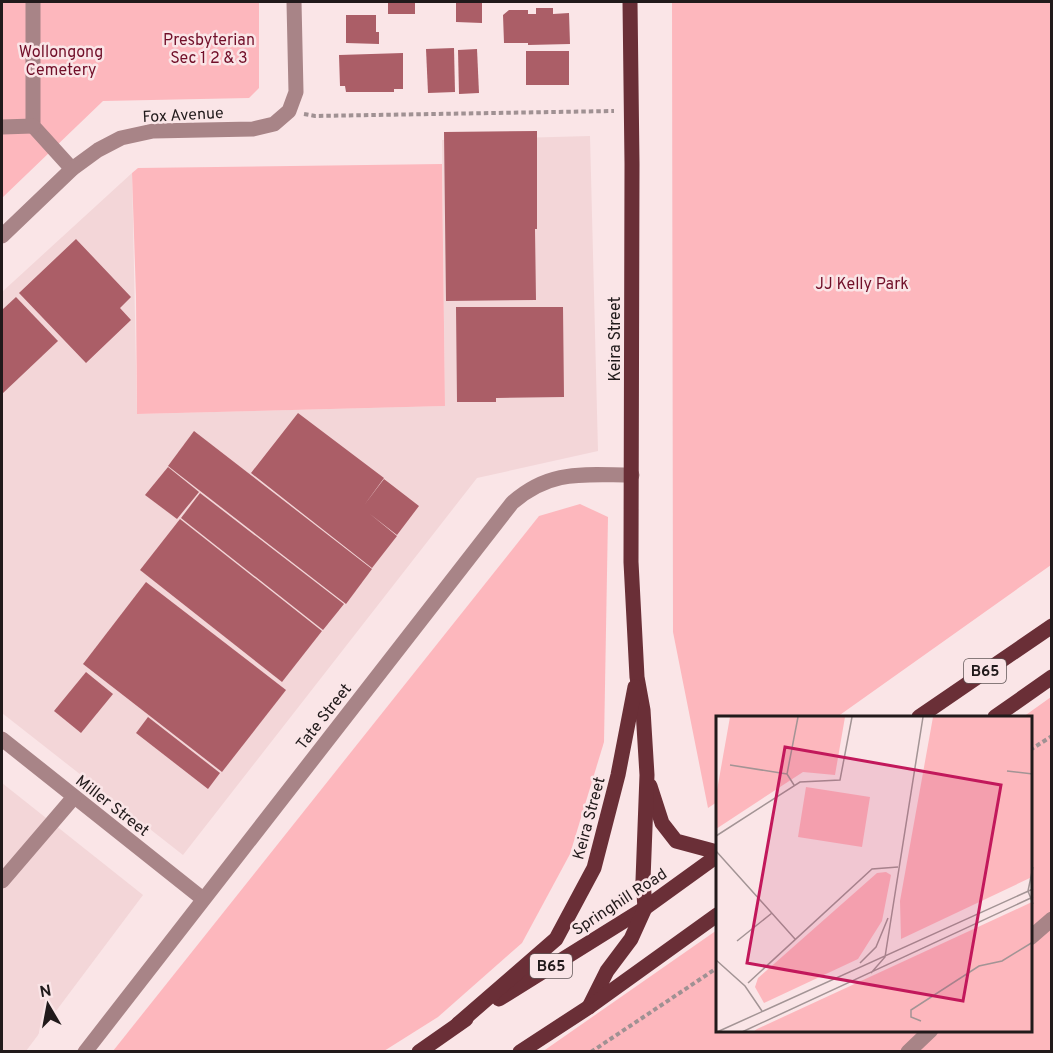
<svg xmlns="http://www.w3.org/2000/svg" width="1053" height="1053" viewBox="0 0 1053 1053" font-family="Overpass,sans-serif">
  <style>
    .built { fill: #f3d6d8 }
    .green { fill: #fdb7bd }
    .building { fill: #ab5e67 }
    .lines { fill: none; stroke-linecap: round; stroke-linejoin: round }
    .path { stroke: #a09193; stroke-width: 4; stroke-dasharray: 4.5 3; stroke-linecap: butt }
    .minor { stroke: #a88487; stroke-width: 15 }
    .major { stroke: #6a2f37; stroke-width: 15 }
    .labels { text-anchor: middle; stroke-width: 5; stroke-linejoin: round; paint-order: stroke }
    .shield { fill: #fae5e7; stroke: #625758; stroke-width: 1.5 }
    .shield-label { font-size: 15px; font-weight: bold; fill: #211a1b }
    .park-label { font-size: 16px; fill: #710f29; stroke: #fae5e7 }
    .street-label { font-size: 16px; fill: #211a1b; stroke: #fae5e7 }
    .inset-road { fill: none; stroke: #a39495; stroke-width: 1.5 }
    .view { fill: #c2185b; fill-opacity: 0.15; stroke: #c2185b; stroke-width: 3 }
    .inset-edge { fill: none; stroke: #211a1b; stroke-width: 3 }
  </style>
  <rect width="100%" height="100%" fill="#fae5e7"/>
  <g class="built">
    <polygon points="590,136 598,451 477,478 183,855 2,713 2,292 132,173 137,414 445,406 442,140"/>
    <polygon points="2,783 143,895 26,1051 2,1051"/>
  </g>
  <g class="green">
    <polygon points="2,2 259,2 259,88 249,98 103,101 2,198"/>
    <polygon points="672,2 1052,2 1051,565 837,717 717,717 717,802 708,808 673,632"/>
    <polygon points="442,164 445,406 137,414 136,296 132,173 138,168"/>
    <polygon points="580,504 608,517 604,742 570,854 522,943 438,1017 384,1051 113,1051 539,516"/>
    <polygon points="1051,697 1051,1051 542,1052 717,930 717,1030 1030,1030 1030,717 1023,717"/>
  </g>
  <g class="building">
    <rect x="388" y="3" width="27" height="11"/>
    <polygon points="456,3 482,3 482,23 456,22"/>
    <polygon points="536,8 553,8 553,14 569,13 570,44 528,45 528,43 504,43 503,15 509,10 528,10 528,14 536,14"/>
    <polygon points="346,15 376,15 376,32 379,32 379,44 346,43"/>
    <polygon points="454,48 455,92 428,93 426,49"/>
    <polygon points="477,49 479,93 459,94 458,50"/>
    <rect x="526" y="51" width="43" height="34"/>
    <polygon points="403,53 403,89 394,89 394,92 346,92 345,86 340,86 339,55"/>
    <polygon points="537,131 537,229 535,229 536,300 446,301 444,132"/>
    <polygon points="76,239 131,297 120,308 131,320 86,363 19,293"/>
    <polygon points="16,297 58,341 2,394 2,310"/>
    <polygon points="456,307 563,307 564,397 496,398 496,402 457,402"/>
    <polygon points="298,413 384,478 365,504 384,479 419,506 397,535 370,514 397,536 372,568 251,473"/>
    <polygon points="194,431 372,569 346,604 168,466"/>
    <polygon points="168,467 199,492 177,519 145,495"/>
    <polygon points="200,493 344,604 323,630 181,518"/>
    <polygon points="180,519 322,631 282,682 140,570"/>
    <polygon points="146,582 286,690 222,772 83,664"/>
    <polygon points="86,672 113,694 81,733 54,711"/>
    <polygon points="148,717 220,773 208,789 136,733"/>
  </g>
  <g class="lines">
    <g class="path">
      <polyline points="304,114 315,116 614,111"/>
      <polyline points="1030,750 1052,736"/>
      <polyline points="591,1052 717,968"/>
    </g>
    <g class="minor">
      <polyline points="33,2 33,126 72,169"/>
      <polyline points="2,127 33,126"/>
      <polyline points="2,236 72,169 98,150 121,138 153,131 253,129 274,124 289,111 296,92 294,2"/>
      <polyline points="2,739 203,899"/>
      <polyline points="2,881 74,797"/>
      <polyline points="1030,938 1052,919"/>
      <path d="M85 1052 512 503C550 469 584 475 632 475"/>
      <polyline points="908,1052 931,1030"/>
    </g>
    <g class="major">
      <polyline points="919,717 1052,626"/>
      <polyline points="995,717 1052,677"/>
      <polyline points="650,786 662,823 676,841 717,852"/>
      <polyline points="499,999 645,908 717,856"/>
      <polyline points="589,1007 607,971 631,939 645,908 643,880 647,775 643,710 637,677 631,562 632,164 630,2"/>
      <polyline points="458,1024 556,939 594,868 618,775 635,687"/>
      <polyline points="419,1052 466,1019"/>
      <polyline points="520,1052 589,1007 717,915"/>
    </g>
  </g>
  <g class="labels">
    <g class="shield">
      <rect x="964" y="659" width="42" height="24" rx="4.5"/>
      <rect x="530" y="954" width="42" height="24" rx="4.5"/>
    </g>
    <g class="shield-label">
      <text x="985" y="676">B65</text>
      <text x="551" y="971">B65</text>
    </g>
    <g class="park-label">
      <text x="209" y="45">Presbyterian<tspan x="209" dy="18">Sec 1 2 &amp; 3</tspan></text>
      <text x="61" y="57">Wollongong<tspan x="61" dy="18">Cemetery</tspan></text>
      <text x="862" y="289">JJ Kelly Park</text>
    </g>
    <g class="street-label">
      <text transform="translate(183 114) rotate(-3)" y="6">Fox Avenue</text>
      <text transform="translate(614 339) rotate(-90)" y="6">Keira Street</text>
      <text transform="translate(323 716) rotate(-52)" y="6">Tate Street</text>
      <text transform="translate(113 805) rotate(38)" y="6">Miller Street</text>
      <text transform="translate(588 818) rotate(-75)" y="6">Keira Street</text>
      <text transform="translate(619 901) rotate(-33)" y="6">Springhill Road</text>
    </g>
  </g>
  <g transform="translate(716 716)">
    <rect width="316" height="316" fill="#fae5e7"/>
    <path d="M14 1H129L119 59 87 56 0 113V80ZM217 1H316V161L185 223 184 185ZM90 71 154 81 146 131 82 121ZM170 156 175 159 166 205 142 243 48 287 39 271 42 262 161 157ZM316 186V316H37L41 313Z" fill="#fdb7bd"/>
    <path class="inset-road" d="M14 49 71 58M291 55 317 58M78 69 71 58 82 1M0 120 84 66 124 64 136 1M0 135 79 223M317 151 312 175 317 188M21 225 56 197M0 244 29 270 46 295M144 247 160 231 172 202M155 257 169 241 207 1M32 267 156 153 182 151M205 305 195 301V294L263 250 286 245 317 226M1 316 317 173M26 316 317 181"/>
    <path class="view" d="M69 31 285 69 247 285 31 247Z"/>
    <rect width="316" height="316" class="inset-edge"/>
  </g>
  <rect width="1053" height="1053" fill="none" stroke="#211a1b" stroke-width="6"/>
  <g transform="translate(48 1005) rotate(350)" stroke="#fae5e7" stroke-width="4.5" paint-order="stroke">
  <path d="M0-4.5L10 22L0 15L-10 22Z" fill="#211a1b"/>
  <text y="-9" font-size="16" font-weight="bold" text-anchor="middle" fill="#211a1b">N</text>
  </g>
</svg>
